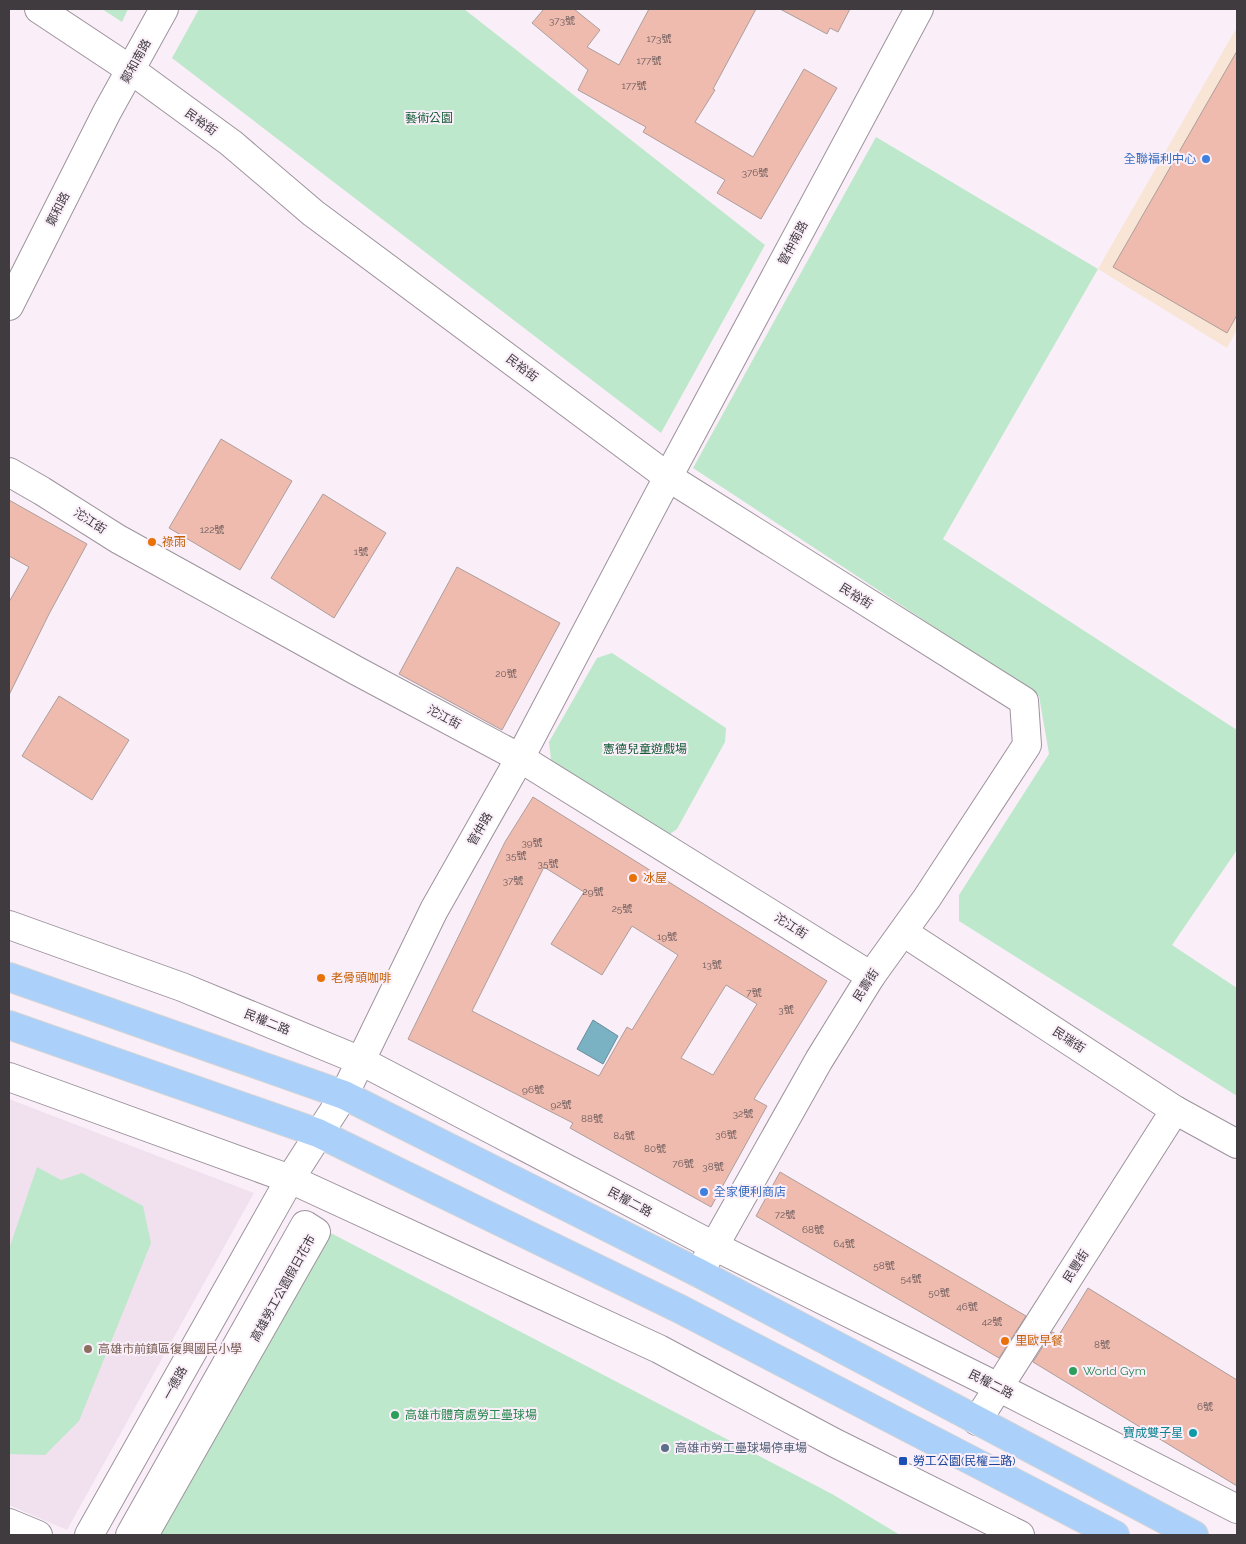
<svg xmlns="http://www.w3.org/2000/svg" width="1246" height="1544" viewBox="0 0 1246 1544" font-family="Raleway,'Noto Sans TC',sans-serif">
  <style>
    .commercial { fill: #f9e5d6 }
    .built { fill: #f1e1ef }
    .green { fill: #bee8cb }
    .water { fill: #7ab2c4; stroke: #688e9c }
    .building { fill: #f0bbaf; stroke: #ac9e9b; fill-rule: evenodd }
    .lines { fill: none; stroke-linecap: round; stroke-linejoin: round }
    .minor-casing { stroke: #9d939c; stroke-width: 30 }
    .major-casing { stroke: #d5d4d5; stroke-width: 30 }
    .minor { stroke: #fff; stroke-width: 28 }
    .major { stroke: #abd1fa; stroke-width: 28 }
    .shop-dot { fill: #3f7fe0; stroke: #faeff9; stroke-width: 2 }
    .food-dot { fill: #e8710a; stroke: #faeff9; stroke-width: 2 }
    .education-dot { fill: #8d6e63; stroke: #faeff9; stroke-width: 2 }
    .leisure-dot { fill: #2e9e5b; stroke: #faeff9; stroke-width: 2 }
    .culture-dot { fill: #0f9aa8; stroke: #faeff9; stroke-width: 2 }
    .service-dot { fill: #5c6f8a; stroke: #faeff9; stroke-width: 2 }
    .transit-dot { fill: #1a4fb4; stroke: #faeff9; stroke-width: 2 }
    .labels { text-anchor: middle; stroke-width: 4; stroke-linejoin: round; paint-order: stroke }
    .number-label { font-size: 10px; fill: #6b5b5b }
    .street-label { font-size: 12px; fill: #3f3b3f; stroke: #faeff9 }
    .park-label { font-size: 12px; fill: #135b35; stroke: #faeff9 }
    .shop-label { font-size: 12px; fill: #366cbe; stroke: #faeff9; text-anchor: end }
    .food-label { font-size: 12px; fill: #c56008; stroke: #faeff9; text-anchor: start }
    .education-label { font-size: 12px; fill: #785e54; stroke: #faeff9; text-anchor: start }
    .leisure-label { font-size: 12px; fill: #27864d; stroke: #faeff9; text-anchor: start }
    .culture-label { font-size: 12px; fill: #0d838f; stroke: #faeff9; text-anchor: end }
    .service-label { font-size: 12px; fill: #4e5e75; stroke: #faeff9; text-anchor: start }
    .transit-label { font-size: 12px; fill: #164399; stroke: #faeff9; text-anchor: start }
  </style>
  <rect width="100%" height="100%" fill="#faeff9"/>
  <polygon class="commercial" points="1237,27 1237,329 1227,348 1098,269"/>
  <polygon class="built" points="9,1099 254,1193 67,1530 9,1505"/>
  <g class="green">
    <polygon points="102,9 128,9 122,22"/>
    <polygon points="199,9 464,9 765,245 661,433 172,58"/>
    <polygon points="876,137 1098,269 943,539 1237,730 1237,850 1172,945 1237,988 1237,1096 959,921 959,895 1049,754 1039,696 693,468"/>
    <polygon points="612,653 726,728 725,742 677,829 666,837 551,760 549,742 597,658"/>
    <polygon points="37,1167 61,1180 82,1173 143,1206 151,1243 79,1421 45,1455 9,1454 9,1249"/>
    <polygon points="325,1230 832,1494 900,1535 147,1535"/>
  </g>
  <polygon class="water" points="593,1020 618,1036 603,1064 577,1049"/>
  <g class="building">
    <polygon points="544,9 574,9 600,30 587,47 619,65 649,9 756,9 713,89 715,90 695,122 753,157 804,69 837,88 761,219 717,193 725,180 643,132 646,127 578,90 588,70 532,23"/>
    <polygon points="780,9 850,9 838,32 830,28 827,34"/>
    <polygon points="1237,51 1237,315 1227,333 1113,267"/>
    <polygon points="221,439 292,481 240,570 169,528"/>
    <polygon points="323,494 386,533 334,618 271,578"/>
    <polygon points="9,500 87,544 49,614 9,695 9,602 29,567 9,556"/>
    <polygon points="457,567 560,623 502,730 399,674"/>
    <polygon points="59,696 129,740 92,800 22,756"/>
    <path d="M533 797 827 981 754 1099 767 1106 711 1207 570 1128 573 1123 408 1039 505 842ZM544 867 584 892 551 944 602 975 632 926 678 955 632 1030 627 1027 599 1076 472 1011ZM726 985 757 1004 713 1075 681 1058Z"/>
    <polygon points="780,1172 1026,1316 999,1358 756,1216"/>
    <polygon points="1088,1288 1237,1380 1237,1486 1033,1362 1052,1332 1059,1335"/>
  </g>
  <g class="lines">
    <defs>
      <g id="minor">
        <polyline points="39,9 131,70 231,143 313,213 668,477 1024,701 1027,745 927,898 871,976 819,1060 699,1273"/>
        <polyline points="9,306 107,112 164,9"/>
        <polyline points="9,472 42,491 118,539 357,671 520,758 871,976"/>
        <polyline points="9,925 182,987 361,1061 714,1246 1000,1388 1237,1509"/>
        <polyline points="903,932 1175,1110 1237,1144"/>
        <polyline points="9,1077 290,1179 659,1349 835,1443 1020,1535"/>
        <polyline points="977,1421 1175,1110"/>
        <polyline points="9,1523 38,1535"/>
        <polyline points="89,1535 290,1179 344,1095 434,910 520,758 668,477 919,9"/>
        <polyline points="130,1535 305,1225 316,1232 144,1535"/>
      </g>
      <g id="major">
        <polyline points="9,977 344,1095 699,1273 1194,1535"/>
        <polyline points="9,1025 318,1133 680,1309 1115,1535"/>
      </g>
    </defs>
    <use href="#minor" class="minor-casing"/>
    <use href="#major" class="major-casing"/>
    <use href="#minor" class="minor"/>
    <use href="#major" class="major"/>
  </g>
  <g class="shop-dot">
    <circle cx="1206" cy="159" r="5"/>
    <circle cx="704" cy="1192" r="5"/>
  </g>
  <g class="food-dot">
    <circle cx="152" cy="542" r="5"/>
    <circle cx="633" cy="878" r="5"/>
    <circle cx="321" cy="978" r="5"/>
    <circle cx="1005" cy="1341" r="5"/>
  </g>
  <circle class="education-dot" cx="88" cy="1349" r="5"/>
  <g class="leisure-dot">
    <circle cx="1073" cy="1371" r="5"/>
    <circle cx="395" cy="1415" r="5"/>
  </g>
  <circle class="culture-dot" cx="1193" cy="1433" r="5"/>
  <circle class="service-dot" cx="665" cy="1448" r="5"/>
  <rect class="transit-dot" x="898" y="1456" width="10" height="10" rx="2.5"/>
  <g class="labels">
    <g class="number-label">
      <text x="562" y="24">373號</text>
      <text x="659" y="42">173號</text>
      <text x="649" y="64">177號</text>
      <text x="634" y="89">177號</text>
      <text x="755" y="176">376號</text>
      <text x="212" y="533">122號</text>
      <text x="361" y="555">1號</text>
      <text x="506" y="677">20號</text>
      <text x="532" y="846">39號</text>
      <text x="516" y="859">35號</text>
      <text x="548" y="867">35號</text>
      <text x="513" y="884">37號</text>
      <text x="593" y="895">29號</text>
      <text x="622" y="912">25號</text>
      <text x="667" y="940">19號</text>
      <text x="712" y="968">13號</text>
      <text x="754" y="996">7號</text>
      <text x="786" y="1013">3號</text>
      <text x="533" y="1093">96號</text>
      <text x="561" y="1108">92號</text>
      <text x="743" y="1117">32號</text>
      <text x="592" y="1122">88號</text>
      <text x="726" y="1138">36號</text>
      <text x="624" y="1139">84號</text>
      <text x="655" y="1152">80號</text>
      <text x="683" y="1167">76號</text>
      <text x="713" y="1170">38號</text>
      <text x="785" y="1218">72號</text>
      <text x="813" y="1233">68號</text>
      <text x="844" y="1247">64號</text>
      <text x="884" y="1269">58號</text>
      <text x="911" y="1282">54號</text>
      <text x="939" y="1296">50號</text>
      <text x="967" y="1310">46號</text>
      <text x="992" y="1325">42號</text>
      <text x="1102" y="1348">8號</text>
      <text x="1205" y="1410">6號</text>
    </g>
    <g class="street-label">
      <text transform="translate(136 61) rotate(-61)" y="4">鄭和南路</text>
      <text transform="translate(201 122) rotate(36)" y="4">民裕街</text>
      <text transform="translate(58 209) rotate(-63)" y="4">鄭和路</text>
      <text transform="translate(793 243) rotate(-62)" y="4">管仲南路</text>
      <text transform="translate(522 368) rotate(37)" y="4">民裕街</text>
      <text transform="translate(90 521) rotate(33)" y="4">沱江街</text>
      <text transform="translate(856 596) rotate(32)" y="4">民裕街</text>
      <text transform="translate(444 717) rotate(28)" y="4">沱江街</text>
      <text transform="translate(480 829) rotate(-60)" y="4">管仲路</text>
      <text transform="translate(791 926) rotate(32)" y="4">沱江街</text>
      <text transform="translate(866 985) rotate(-57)" y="4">民壽街</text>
      <text transform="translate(267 1022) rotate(22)" y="4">民權二路</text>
      <text transform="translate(1069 1040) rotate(33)" y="4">民瑞街</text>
      <text transform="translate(630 1202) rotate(28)" y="4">民權二路</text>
      <text transform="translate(1076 1266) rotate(-57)" y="4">民豐街</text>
      <text transform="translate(283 1288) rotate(-61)" y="4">高雄勞工公園假日花市</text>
      <text transform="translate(175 1383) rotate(-61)" y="4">一德路</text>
      <text transform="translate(991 1384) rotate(27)" y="4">民權二路</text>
    </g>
    <g class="park-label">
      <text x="429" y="122">藝術公園</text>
      <text x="645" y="753">憲德兒童遊戲場</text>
    </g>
    <g class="shop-label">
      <text x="1196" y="163">全聯福利中心</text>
      <text x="714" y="1196" text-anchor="start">全家便利商店</text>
    </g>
    <g class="food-label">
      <text x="162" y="546">祿雨</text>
      <text x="643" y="882">冰屋</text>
      <text x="331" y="982">老骨頭咖啡</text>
      <text x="1015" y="1345">里歐早餐</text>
    </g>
    <g class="education-label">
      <text x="98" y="1353">高雄市前鎮區復興國民小學</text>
    </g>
    <g class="leisure-label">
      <text x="1083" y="1375">World Gym</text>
      <text x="405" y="1419">高雄市體育處勞工壘球場</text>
    </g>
    <g class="culture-label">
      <text x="1183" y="1437">寶成雙子星</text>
    </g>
    <g class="service-label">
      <text x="675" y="1452">高雄市勞工壘球場停車場</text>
    </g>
    <g class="transit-label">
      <text x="913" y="1465">勞工公園(民權二路)</text>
    </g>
  </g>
  <rect width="1246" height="1544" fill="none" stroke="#3f3b3f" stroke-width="20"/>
</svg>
